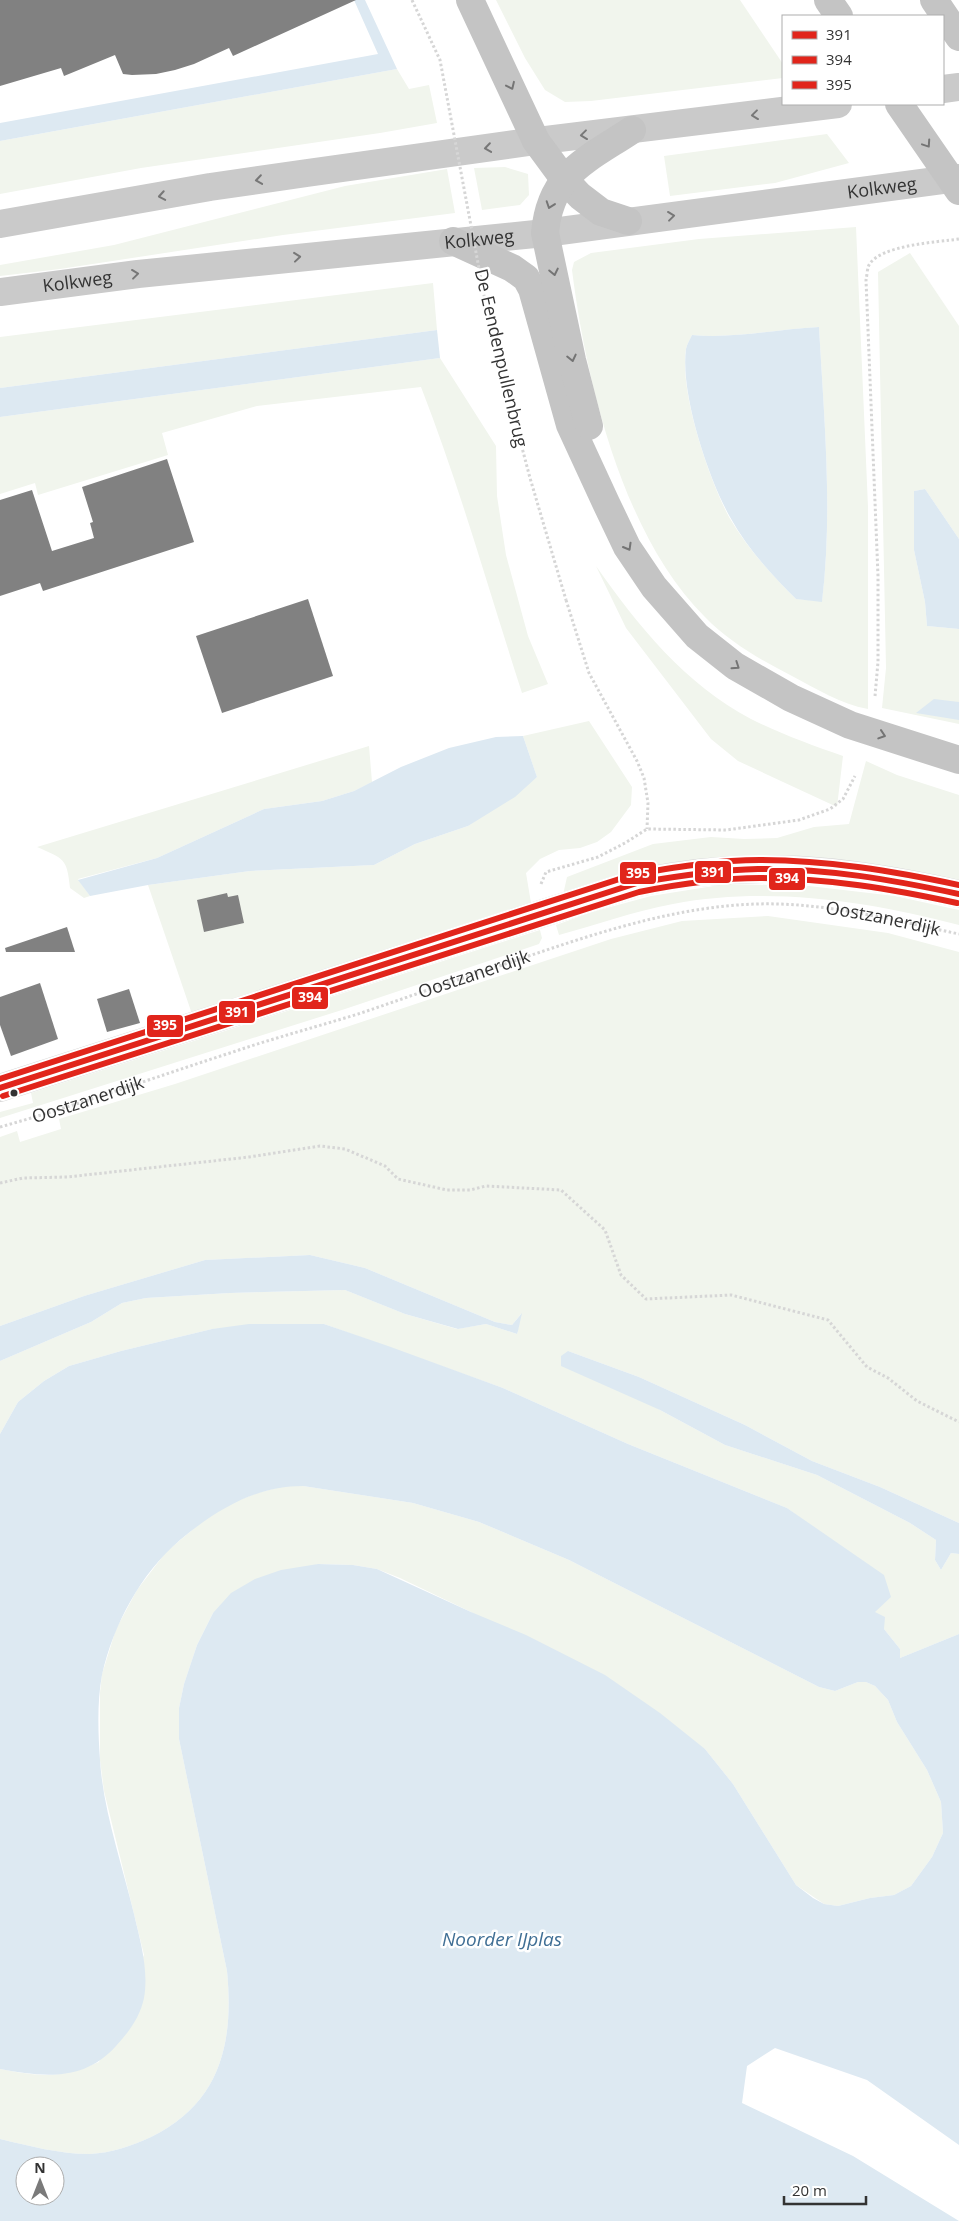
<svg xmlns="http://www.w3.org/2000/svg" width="959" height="2221" viewBox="0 0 959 2221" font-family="'Open Sans',sans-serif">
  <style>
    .green { fill: #f1f5ed; fill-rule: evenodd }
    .water { fill: #dde9f2; fill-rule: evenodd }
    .building { fill: #818181 }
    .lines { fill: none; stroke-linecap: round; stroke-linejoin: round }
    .path { stroke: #d6d6d6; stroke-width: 3; stroke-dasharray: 2.5 2.5; stroke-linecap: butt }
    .minor { stroke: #d7d7d7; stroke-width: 28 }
    .major { stroke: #cacaca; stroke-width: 28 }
    .highway { stroke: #c4c4c4; stroke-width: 28 }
    .path-bridge { stroke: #d6d6d6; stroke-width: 3; stroke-dasharray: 2.5 2.5; stroke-linecap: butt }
    .highway-bridge { stroke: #c4c4c4; stroke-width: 28 }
    .bus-1-casing { stroke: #fff; stroke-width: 10 }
    .bus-2-casing { stroke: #fff; stroke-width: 10 }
    .bus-3-casing { stroke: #fff; stroke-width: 10 }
    .bus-1 { stroke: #e1251b; stroke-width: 6 }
    .bus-2 { stroke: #e1251b; stroke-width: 6 }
    .bus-3 { stroke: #e1251b; stroke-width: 6 }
    .oneway { stroke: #747474 }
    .oneway2 { stroke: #777 }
    .bus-dot { fill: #333; stroke: #fff; stroke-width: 2 }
    .labels { text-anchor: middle; stroke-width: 5; stroke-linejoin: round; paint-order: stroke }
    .street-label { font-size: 18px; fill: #333; stroke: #fff }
    .water-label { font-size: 19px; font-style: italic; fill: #406f95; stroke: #fff }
    .line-badge { stroke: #fff; stroke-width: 2 }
    .badge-label { font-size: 14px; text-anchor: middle; font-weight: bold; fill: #fff }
  </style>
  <rect width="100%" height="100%" fill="#fff"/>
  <g class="green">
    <polygon points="496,0 740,0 783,64 783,78 591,101 565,102 545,90 525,58"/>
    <polygon points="397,69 409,89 429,85 437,123 380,133 141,168 0,194 0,141"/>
    <polygon points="827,134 849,163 775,183 670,196 664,156"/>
    <polygon points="505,167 528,174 529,195 520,205 482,210 474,168"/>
    <polygon points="447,169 455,213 283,235 60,269 0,276 0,265 114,245 345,186"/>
    <path d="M856 227 868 507V709C840 704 817 689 792 676 761 660 729 642 705 617 623 536 586 381 572 270L574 262 591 253 699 239ZM819 327C824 418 833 510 822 601L796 599C771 574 747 548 729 517 709 479 679 392 686 349 687 344 690 339 692 335 734 339 777 329 819 327Z"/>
    <polygon points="910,253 959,326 959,539 925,489 914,491 914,550 925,602 927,626 959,629 959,724 882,708 886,668 878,272"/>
    <polygon points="433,283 437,330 0,388 0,337"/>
    <path d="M440 358 496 446 497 496 506 555 528 636 548 684 522 693C489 591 460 487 421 387L257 406 162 433 168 455 38 495 35 483 0 494V417Z"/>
    <path d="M596 566C637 625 686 685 751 719 781 734 811 745 843 756L837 807 738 761 711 739 626 628Z"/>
    <polygon points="589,721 632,787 631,805 611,832 597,842 580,848 559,850 540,859 526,873 531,903 193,1017 148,885 250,871 374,865 415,844 468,826 537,777 523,736"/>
    <path d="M369 746 372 782 354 791 322 801 264 809 157 858 78 879 90 896 84 898 70 888C67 858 64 859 37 847Z"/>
    <polygon points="866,761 897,775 959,795 959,888 887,868 563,895 567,877 653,844 711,837 744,839 777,838 814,827 849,824"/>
    <path d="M726 884 809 886 895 896 959 910V925C867 901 767 886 673 904 634 911 596 925 559 935L556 925 592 912 651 896Z"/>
    <polygon points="768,916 888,933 959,952 959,1523 880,1487 812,1461 745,1425 639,1377 568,1351 660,1410 725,1445 817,1475 910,1523 936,1540 935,1560 941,1570 951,1553 959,1554 959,1634 900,1658 900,1649 884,1629 817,1530 787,1508 628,1444 503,1388 324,1324 212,1329 121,1351 69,1366 44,1381 18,1402 0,1434 0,1361 91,1322 122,1303 146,1298 230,1293 345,1290 405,1314 457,1329 486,1324 517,1334 521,1314 512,1325 495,1322 365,1268 310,1255 205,1260 84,1296 0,1326 0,1137 17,1131 20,1142 61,1129 59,1119 175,1084 611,939 682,921"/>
    <polygon points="540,930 542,938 539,944 345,1009 0,1118 0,1112 33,1103 31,1093"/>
    <path d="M284 1486H303L413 1503 479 1522 569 1560 819 1687 835 1691 858 1682H866L875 1686 888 1700 897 1722 927 1770 941 1802 943 1833 932 1857 911 1886 894 1895 870 1898 838 1906 824 1904 796 1885 733 1784 705 1749 471 1612 400 1578 377 1569 353 1565 318 1564 213 1613 197 1645 184 1684 179 1708V1739L227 1971C234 2042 221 2103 151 2137 132 2146 111 2153 90 2154 59 2154 30 2146 0 2139V2069C43 2077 58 2079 99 2062L144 1955 104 1791 100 1760V1693L102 1674 116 1629 137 1590 166 1552 203 1521 229 1504 257 1493Z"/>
  </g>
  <g class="water">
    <polygon points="354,0 365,0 397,69 0,141 0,123 378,54"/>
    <path d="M819 327C824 418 833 510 822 602L796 599C771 574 747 548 730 517 708 478 680 393 686 349 687 344 690 339 692 335 734 339 777 329 819 327Z"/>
    <polygon points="437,330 440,358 0,417 0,388"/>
    <polygon points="925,489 959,539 959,629 927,626 925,602 914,550 914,491"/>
    <polygon points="934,699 959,702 959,720 916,713"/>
    <polygon points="523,736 537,777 515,797 468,826 415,844 374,865 250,871 148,885 90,896 78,880 157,858 264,809 322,801 354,791 401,767 449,748 496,737"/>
    <polygon points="310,1255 365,1268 495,1322 512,1325 522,1313 518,1331 517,1334 486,1324 458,1329 405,1314 345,1290 230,1293 146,1298 122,1303 91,1322 0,1361 0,1326 84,1296 205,1260"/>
    <path d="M249 1324H324L388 1346 503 1388 628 1444 787 1508 884 1575 891 1597 875 1612 885 1617 884 1629 900 1649V1658L959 1634V2145L867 2080 775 2048 747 2066 742 2103 853 2156 959 2221H0V2139C30 2146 59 2154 90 2154 111 2153 132 2146 151 2137 221 2103 234 2042 227 1971L179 1739V1708L184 1684 197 1645 213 1613 231 1593 255 1579 281 1570 318 1564 353 1565 377 1569 471 1612 526 1635 605 1675 660 1713 705 1749 733 1784 796 1885 813 1898 824 1904 838 1906 870 1898 894 1895 911 1886 932 1857 943 1833 941 1802 927 1770 897 1722 888 1700 875 1686 866 1682H858L835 1691 819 1687 569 1560 479 1522 413 1503 303 1486C255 1486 216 1510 180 1540 141 1573 113 1625 102 1675 97 1701 98 1733 100 1760 103 1810 122 1864 134 1914 140 1940 149 1970 144 1998 140 2017 129 2032 116 2046 84 2082 43 2077 0 2069V1434L18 1402 44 1381 69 1366 121 1351 212 1329ZM25 2166H55V2196H25Z"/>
    <polygon points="568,1351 639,1377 745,1425 812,1461 880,1487 959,1523 959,1554 951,1553 941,1570 935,1560 936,1540 910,1523 817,1475 725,1445 660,1410 561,1366 561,1356"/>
  </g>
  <g class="building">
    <polygon points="0,0 356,0 233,56 229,48 194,64 175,70 156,74 132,75 123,74 115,55 64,76 61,68 0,86"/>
    <polygon points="167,459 194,542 43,591 40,583 0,596 0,500 32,490 52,551 94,538 90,523 93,522 82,487"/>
    <polygon points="308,599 333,676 222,713 196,636"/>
    <polygon points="227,893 228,897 238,895 244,923 204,932 197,900"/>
    <polygon points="67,927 75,952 6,952 5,948"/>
    <polygon points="40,983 58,1039 11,1056 0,1025 0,997"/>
    <polygon points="129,989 140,1023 107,1032 97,999"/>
  </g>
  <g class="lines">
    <g class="path">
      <polyline points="566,600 589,673 637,761 644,778 648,803 647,829"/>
      <path d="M875 696 878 662V576L866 280C867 276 867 269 869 265 880 245 938 242 959 239"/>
      <polyline points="541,884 546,872 598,857 625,843 647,829 726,830 799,820 830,809 843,799 855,776"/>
      <path id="s1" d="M0 1127C79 1105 155 1077 233 1052 274 1038 316 1027 358 1014 391 1003 424 991 457 980 554 949 654 907 757 904 826 902 892 920 959 934"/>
      <polyline points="0,1183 23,1178 67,1177 249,1157 320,1146 345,1149 385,1166 398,1179 447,1190 470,1190 486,1186 561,1190 605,1230 621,1275 646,1299 731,1295 828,1320 867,1367 888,1378 917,1401 959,1422"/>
    </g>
    <path class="minor" d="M0 1088 637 883C751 858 846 869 959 894"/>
    <g class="major">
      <polyline points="943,89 959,87"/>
      <polyline points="0,224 210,187 307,173 536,141 838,104"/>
      <path id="s2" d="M0 292 138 274 545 233 959 178"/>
    </g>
    <g class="highway">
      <polyline points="470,0 536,141 564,179 580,196 601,212 628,221"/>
      <polyline points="828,0 839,16"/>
      <polyline points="934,0 959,37"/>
      <polyline points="453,241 512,268 526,278 532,289 570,425 606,503 627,547 654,587 697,636 735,666 791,698 850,725 959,760"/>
      <path d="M589 426 572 360 545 233C550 173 587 160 632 130"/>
    </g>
    <polyline class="path-bridge" points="412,0 440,60 489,322 530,478 566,600"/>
    <polyline class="highway-bridge" points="899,104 959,191"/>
    <defs>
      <path id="bus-1" d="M0 1088 637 883C677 876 717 870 758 869 826 868 893 880 959 894"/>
      <path id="bus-2" d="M3 1096 639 892C679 884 719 878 760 878 827 878 892 889 957 903"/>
      <path id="bus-3" d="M0 1079 635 874C677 867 718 860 760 860 827 860 893 871 959 885"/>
    </defs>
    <use href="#bus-1" class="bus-1-casing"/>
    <use href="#bus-2" class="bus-2-casing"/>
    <use href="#bus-3" class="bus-3-casing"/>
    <use href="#bus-1" class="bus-1"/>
    <use href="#bus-2" class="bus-2"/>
    <use href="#bus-3" class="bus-3"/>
  </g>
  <defs><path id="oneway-chevron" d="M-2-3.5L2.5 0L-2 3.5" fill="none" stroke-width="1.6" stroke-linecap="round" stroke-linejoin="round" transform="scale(1.25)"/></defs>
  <g class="oneway">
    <use href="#oneway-chevron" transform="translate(511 86) rotate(65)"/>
    <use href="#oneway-chevron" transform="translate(927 144) rotate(56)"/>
    <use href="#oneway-chevron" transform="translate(550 205) rotate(109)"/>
    <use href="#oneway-chevron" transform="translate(554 272) rotate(78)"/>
    <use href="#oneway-chevron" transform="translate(572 358) rotate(77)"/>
    <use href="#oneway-chevron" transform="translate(628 547) rotate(60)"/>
    <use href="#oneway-chevron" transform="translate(736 666) rotate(34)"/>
    <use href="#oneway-chevron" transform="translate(882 735) rotate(18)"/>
  </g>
  <g class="oneway2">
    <use href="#oneway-chevron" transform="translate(755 115) rotate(173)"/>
    <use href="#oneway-chevron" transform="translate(584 135) rotate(173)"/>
    <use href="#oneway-chevron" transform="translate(488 148) rotate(172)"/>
    <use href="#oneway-chevron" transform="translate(259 180) rotate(172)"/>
    <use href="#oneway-chevron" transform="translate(162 196) rotate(170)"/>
    <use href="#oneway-chevron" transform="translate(671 216) rotate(-7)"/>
    <use href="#oneway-chevron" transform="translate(297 257) rotate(-6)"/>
    <use href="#oneway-chevron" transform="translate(135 274) rotate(-7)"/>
  </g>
  <circle class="bus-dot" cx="14" cy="1093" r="4.5"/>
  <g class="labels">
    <g class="street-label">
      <text dy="6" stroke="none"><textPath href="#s2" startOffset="888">Kolkweg</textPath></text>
      <text dy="6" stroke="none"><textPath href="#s2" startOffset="482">Kolkweg</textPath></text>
      <text dy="6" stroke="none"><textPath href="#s2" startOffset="78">Kolkweg</textPath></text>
      <text transform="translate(501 358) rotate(77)" y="6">De Eendenpullenbrug</text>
      <text dy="6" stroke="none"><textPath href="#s1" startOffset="918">Oostzanerdijk</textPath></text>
      <text dy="6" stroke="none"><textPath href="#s1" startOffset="498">Oostzanerdijk</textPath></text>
      <text dy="6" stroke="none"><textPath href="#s1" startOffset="92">Oostzanerdijk</textPath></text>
    </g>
    <g class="water-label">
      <text x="502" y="1946">Noorder IJplas</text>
    </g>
  </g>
  <g class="line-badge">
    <rect x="694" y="860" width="38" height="24" rx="5" fill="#e1251b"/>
    <rect x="619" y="861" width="38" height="24" rx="5" fill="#e1251b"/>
    <rect x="768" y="867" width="38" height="24" rx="5" fill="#e1251b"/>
    <rect x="291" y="986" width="38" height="24" rx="5" fill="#e1251b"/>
    <rect x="218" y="1000" width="38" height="24" rx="5" fill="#e1251b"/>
    <rect x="146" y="1014" width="38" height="24" rx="5" fill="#e1251b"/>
  </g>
  <g class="badge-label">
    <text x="713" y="877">391</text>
    <text x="638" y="878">395</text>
    <text x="787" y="883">394</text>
    <text x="310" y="1002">394</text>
    <text x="237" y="1017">391</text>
    <text x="165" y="1030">395</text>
  </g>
  <rect x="782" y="15" width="162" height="90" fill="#ffffff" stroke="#adadad"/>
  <rect x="792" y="31" width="25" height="8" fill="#e1251b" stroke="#adadad"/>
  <text x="826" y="40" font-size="15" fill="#333333">391</text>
  <rect x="792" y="56" width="25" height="8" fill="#e1251b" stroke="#adadad"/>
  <text x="826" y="65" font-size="15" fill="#333333">394</text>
  <rect x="792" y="81" width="25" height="8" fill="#e1251b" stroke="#adadad"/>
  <text x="826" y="90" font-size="15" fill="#333333">395</text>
  <g transform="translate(40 2181)"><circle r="24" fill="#ffffff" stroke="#adadad"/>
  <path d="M0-4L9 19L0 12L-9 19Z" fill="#7a7a7a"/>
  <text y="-8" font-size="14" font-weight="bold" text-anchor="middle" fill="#333333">N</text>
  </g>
  <path d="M784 2196v8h82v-8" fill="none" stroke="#333333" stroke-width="2.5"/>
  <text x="792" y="2196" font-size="15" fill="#333333" stroke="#ffffff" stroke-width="4" paint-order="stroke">20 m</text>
</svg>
